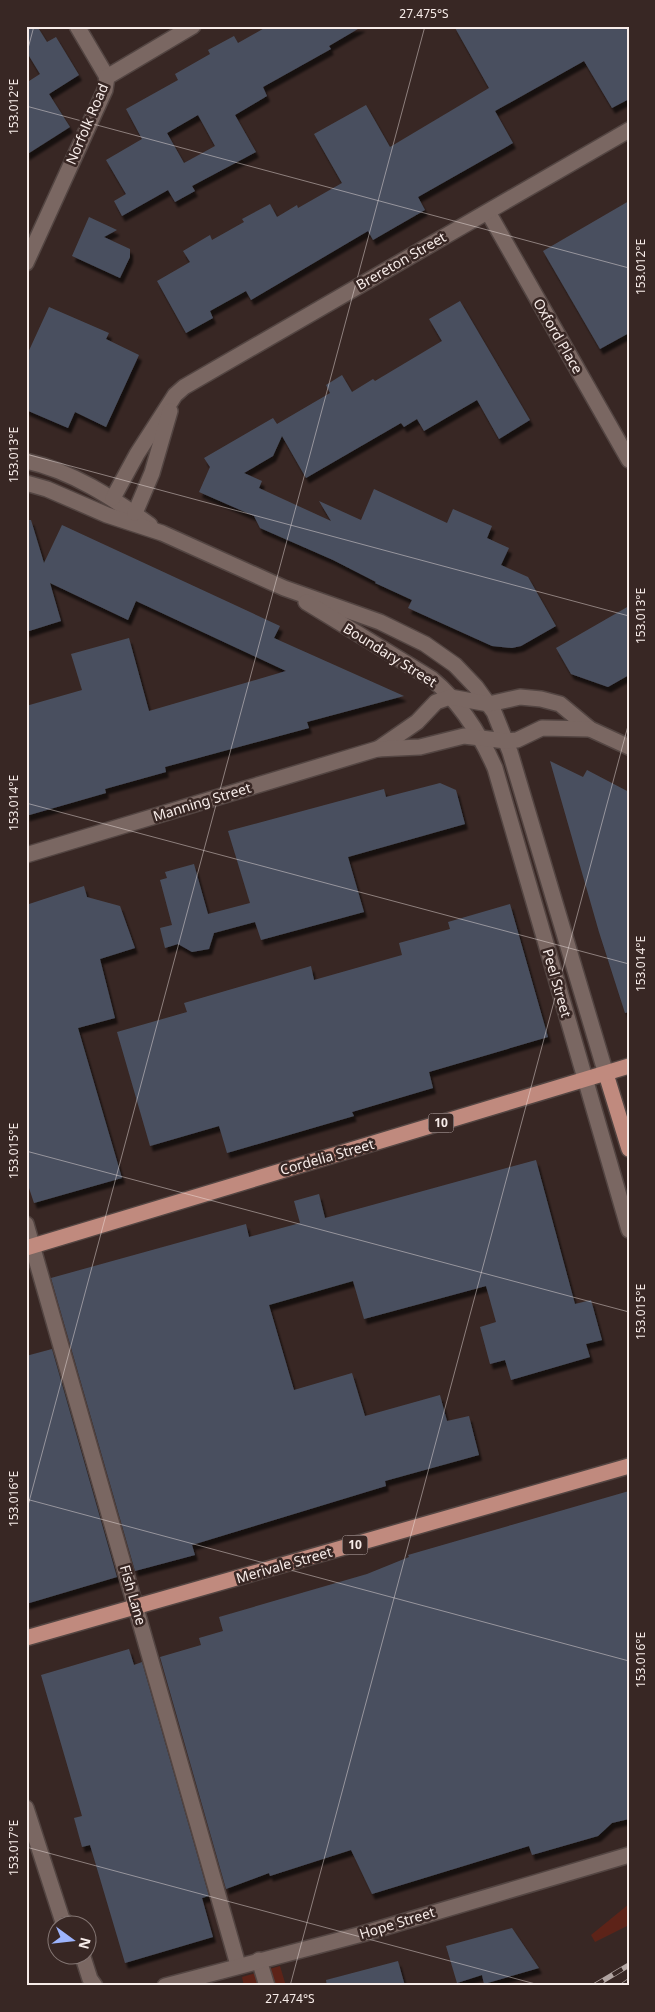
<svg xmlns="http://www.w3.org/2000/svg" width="655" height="2012" viewBox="0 0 655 2012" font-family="'Noto Sans',sans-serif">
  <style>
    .green { fill: #5d2318 }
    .building { fill: #4a505f; fill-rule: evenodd; filter: url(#shadow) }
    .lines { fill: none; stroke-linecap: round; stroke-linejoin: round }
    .minor-casing { stroke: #534542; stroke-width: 18 }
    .major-casing { stroke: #534542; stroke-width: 18 }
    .minor { stroke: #7a6762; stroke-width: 15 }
    .major { stroke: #c08a7e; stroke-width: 15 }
    .rail-casing { stroke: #b1a4a1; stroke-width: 5.5 }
    .rail { stroke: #382724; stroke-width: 4; stroke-dasharray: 11; stroke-linecap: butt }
    .ticks { fill: none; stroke: #f7ece9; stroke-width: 1; stroke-opacity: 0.45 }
    .labels { text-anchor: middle; stroke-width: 5; stroke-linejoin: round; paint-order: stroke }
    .shield { fill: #382724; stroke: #beb1ae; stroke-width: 1 }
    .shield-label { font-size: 12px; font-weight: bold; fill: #f7ece9 }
    .street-label { font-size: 14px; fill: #f7ece9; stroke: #382724 }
    .neatline { fill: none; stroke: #f7ece9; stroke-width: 2 }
    .ticks-label { font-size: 12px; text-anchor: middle; fill: #f7ece9 }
  </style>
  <defs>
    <filter id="shadow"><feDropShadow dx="3" dy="5.5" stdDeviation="1" flood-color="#0009"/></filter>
  </defs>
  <rect width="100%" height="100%" fill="#382724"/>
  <g class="green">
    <polygon points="629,1904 629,1925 595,1942 591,1935"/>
    <polygon points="280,1966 286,1986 244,1986 242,1977"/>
  </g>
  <g class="building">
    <polygon points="26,26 37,26 47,42 56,37 79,75 49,94 70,127 26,155 26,83 40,74 26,51"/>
    <path d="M268 26H363L329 46 331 49 263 87 267 96 235 115 256 152 192 186 195 191 175 202 168 190 122 216 114 201 126 194 106 160 142 139 126 109 178 80 175 74 210 54 208 50 234 36 238 43ZM198 115 215 146 184 163 167 133Z"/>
    <polygon points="454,26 629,26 629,99 612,108 584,61 495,111 513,143 418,197 425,210 373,240 368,231 251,300 246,291 210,311 213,318 186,333 157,281 190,262 183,251 210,235 212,240 244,222 242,219 270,204 277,217 297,205 298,208 342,183 314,134 366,105 390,147 489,88"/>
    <polygon points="629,201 629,333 600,349 543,251"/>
    <polygon points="89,217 117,230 104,237 130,249 130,257 120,278 72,256"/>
    <polygon points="460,301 530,420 499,439 477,400 424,431 417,419 404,427 401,423 306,478 282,436 273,456 244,473 262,481 259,488 331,521 319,501 361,520 374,489 447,523 453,509 492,526 487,538 509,548 501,565 528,577 556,626 521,646 512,648 492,646 408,608 412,600 375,583 376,582 333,560 260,528 254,516 199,492 210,467 204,458 273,418 277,424 330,393 326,385 342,375 352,392 373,379 375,381 442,341 429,319"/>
    <polygon points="49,307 109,333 106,339 139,355 106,427 75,412 68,428 26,410 26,357"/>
    <polygon points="26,520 31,520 44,563 62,525 280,626 274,638 404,696 307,722 309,728 165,767 166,772 105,789 106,793 26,816 26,706 82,690 71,654 129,638 149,711 286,671 136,601 128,620 50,583 61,621 26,632"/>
    <polygon points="629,606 629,675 608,687 571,674 556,648"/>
    <polygon points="550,761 583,777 587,770 629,792 629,1012 625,1013 599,932"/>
    <polygon points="440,783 456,790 465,824 348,857 364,912 261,940 255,922 214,933 209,949 192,952 178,944 165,948 160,928 172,925 160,880 167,878 165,872 194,864 208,914 250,903 228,831 384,789 386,797"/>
    <polygon points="84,886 87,897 120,906 135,948 100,959 115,1018 78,1028 122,1178 34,1203 26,1179 26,905"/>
    <polygon points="510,904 548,1037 429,1072 433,1088 352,1112 354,1116 227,1153 219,1126 150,1146 117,1032 187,1012 184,1003 311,966 314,980 402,955 399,943 450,929 448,922"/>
    <polygon points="536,1160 575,1304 591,1300 602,1340 586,1344 590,1357 511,1380 505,1360 490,1364 480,1327 496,1322 486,1286 364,1319 353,1281 269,1305 294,1390 352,1373 365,1416 440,1395 447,1421 469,1416 479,1455 385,1481 386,1486 192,1545 195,1555 135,1571 51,1278 246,1224 249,1237 300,1223 294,1201 319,1194 325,1218"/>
    <polygon points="52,1349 117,1577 26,1604 26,1356"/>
    <polygon points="629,1491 629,1819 612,1823 598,1836 532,1855 529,1846 372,1894 351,1850 270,1876 269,1873 226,1889 160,1657 201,1645 199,1638 223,1631 219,1617 367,1574 409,1557 408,1555"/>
    <polygon points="129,1649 134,1665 142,1662 209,1896 202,1898 213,1937 125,1963 90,1845 82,1847 74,1818 82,1816 41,1675"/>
    <polygon points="512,1928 539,1968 484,1984 482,1975 457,1983 446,1946"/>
    <polygon points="398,1961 405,1986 327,1986 326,1980"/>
  </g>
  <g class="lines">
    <defs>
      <g id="minor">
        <polyline points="77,26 107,77"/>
        <polyline points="488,212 629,460"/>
        <polyline points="26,263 105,90 107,77 193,26"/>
        <path d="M26 461C72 471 113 498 150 525"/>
        <polyline points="26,483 47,489 107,515 162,533 284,588 380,622 425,644 455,665 476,687 494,712 510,752 606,1074"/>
        <polyline points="113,498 137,454 175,395 184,387 629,130"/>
        <polyline points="135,513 152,473 170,411"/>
        <path d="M306 602 432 679C461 703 480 734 495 768L629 1230"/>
        <polyline points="378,749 417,722 436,702 450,697 489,704 520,697 541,699 560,704 590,729 629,747"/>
        <polyline points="26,855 377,749 420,747 464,736 506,741 517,740 542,728 590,729"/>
        <polyline points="26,1224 238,1965"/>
        <polyline points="26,1808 62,1919 68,1924"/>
        <polyline points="82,1954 90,1979 95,1986"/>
        <polyline points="259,1960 267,1986"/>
        <polyline points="165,1986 362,1934 629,1855"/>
      </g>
      <g id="major">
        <polyline points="606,1074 629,1149"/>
        <polyline points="26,1248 629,1066"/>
        <polyline points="26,1638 629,1466"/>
      </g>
    </defs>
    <use href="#minor" class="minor-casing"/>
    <use href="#major" class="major-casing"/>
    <use href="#minor" class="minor"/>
    <use href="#major" class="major"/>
    <defs>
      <g id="rail">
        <polyline points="594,1986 629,1965"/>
        <polyline points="622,1986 629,1981"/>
      </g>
    </defs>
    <use href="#rail" class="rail-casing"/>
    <use href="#rail" class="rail"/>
  </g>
  <path class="ticks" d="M26 56 34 26M26 106 629 268M26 454 629 616M26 803 629 964M26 1151 629 1312M26 1499 629 1661M26 1513 425 26M26 1847 543 1986M290 1986 629 722"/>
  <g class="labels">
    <g class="shield">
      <rect x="428.5" y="1113.5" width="25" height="19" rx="4"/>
      <rect x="342.5" y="1535.5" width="25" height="19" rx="4"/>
    </g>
    <g class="shield-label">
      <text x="441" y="1127">10</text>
      <text x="355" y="1549">10</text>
    </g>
    <g class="street-label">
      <text transform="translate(87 124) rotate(-67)" y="5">Norfolk Road</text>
      <text transform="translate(401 261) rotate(-30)" y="5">Brereton Street</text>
      <text transform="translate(558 336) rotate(60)" y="5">Oxford Place</text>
      <text transform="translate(390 655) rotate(32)" y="5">Boundary Street</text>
      <text transform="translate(202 802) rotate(-17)" y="5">Manning Street</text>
      <text transform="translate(557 983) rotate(74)" y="5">Peel Street</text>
      <text transform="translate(327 1157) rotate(-16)" y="5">Cordelia Street</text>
      <text transform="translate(284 1565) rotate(-16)" y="5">Merivale Street</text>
      <text transform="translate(133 1595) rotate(74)" y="5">Fish Lane</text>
      <text transform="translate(397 1923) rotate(-17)" y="5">Hope Street</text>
    </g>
  </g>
  <rect width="655" height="2012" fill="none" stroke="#382724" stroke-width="55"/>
  <g transform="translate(72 1940) rotate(105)"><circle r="24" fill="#382724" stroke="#847673"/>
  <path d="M0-4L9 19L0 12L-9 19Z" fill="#9db4fd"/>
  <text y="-8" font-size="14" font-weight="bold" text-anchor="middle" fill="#f7ece9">N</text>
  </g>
  <rect x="28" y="28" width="600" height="1956" class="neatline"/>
  <g class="ticks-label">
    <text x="424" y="18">27.475°S</text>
    <text transform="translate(14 107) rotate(-90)" y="4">153.012°E</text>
    <text transform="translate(641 267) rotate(-90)" y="4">153.012°E</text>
    <text transform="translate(14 455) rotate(-90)" y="4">153.013°E</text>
    <text transform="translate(641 616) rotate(-90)" y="4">153.013°E</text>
    <text transform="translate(14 803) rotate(-90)" y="4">153.014°E</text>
    <text transform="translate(641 964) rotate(-90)" y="4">153.014°E</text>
    <text transform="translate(14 1151) rotate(-90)" y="4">153.015°E</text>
    <text transform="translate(641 1312) rotate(-90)" y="4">153.015°E</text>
    <text transform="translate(14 1499) rotate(-90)" y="4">153.016°E</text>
    <text transform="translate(641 1660) rotate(-90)" y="4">153.016°E</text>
    <text transform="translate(14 1848) rotate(-90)" y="4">153.017°E</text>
    <text x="290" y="2003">27.474°S</text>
  </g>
</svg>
